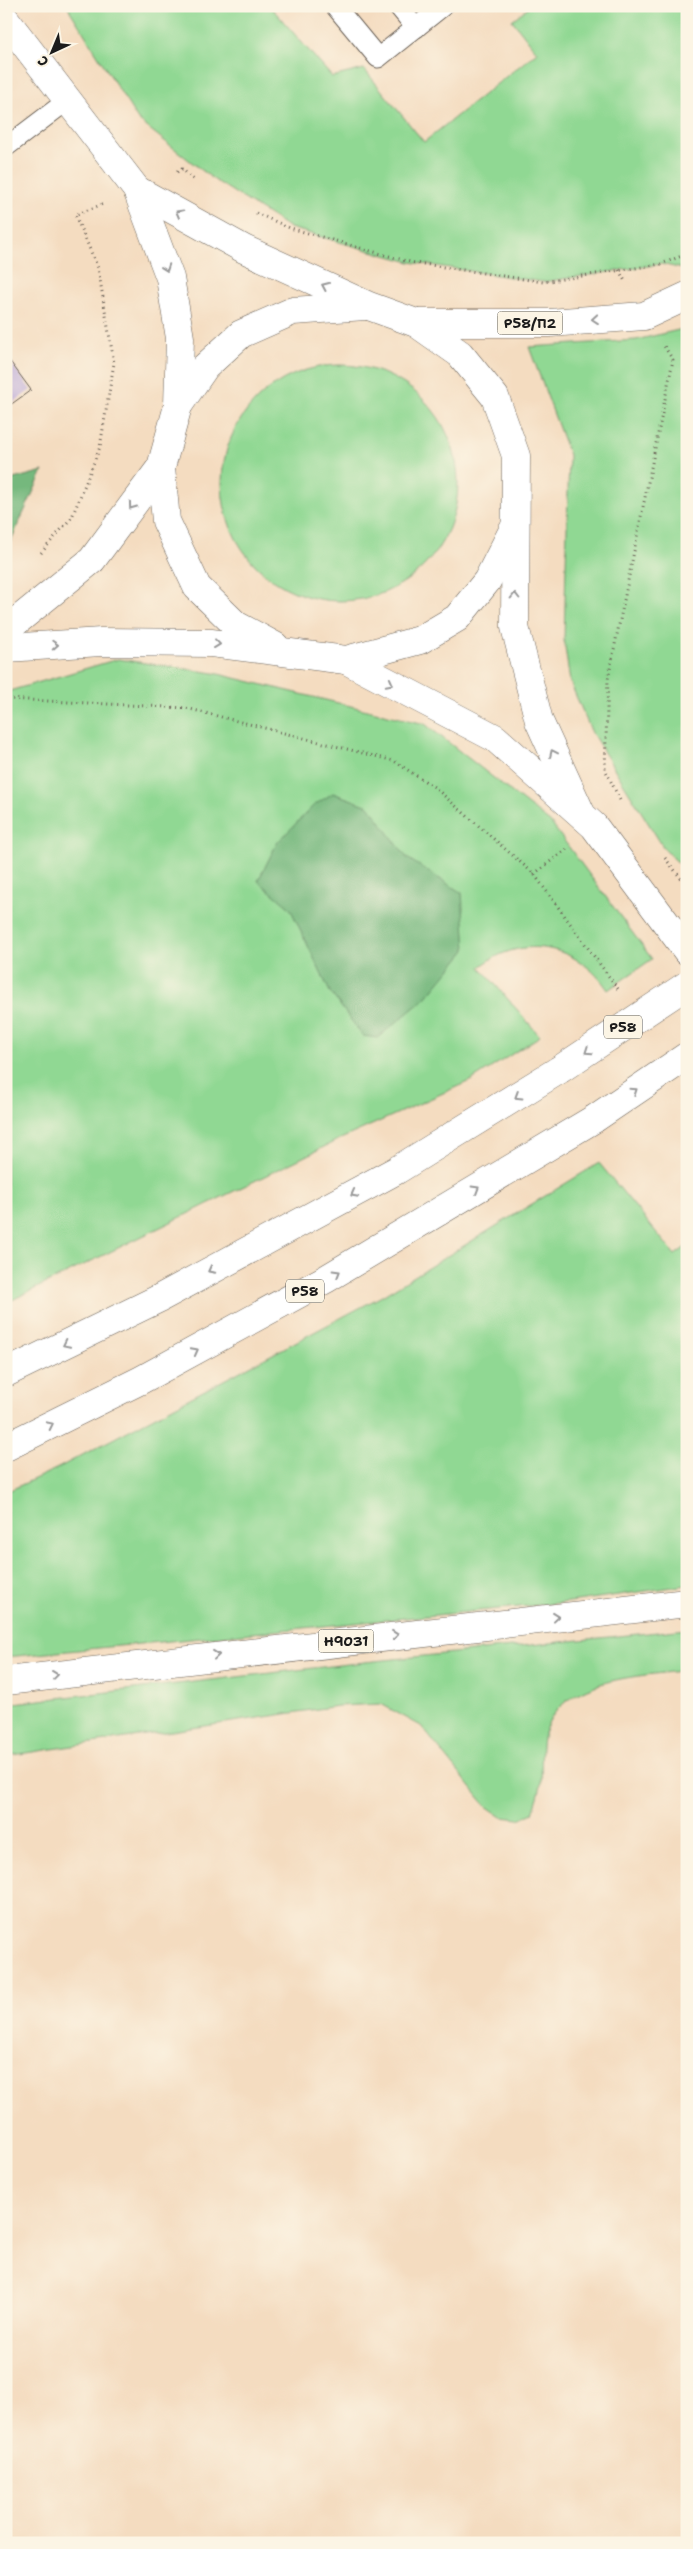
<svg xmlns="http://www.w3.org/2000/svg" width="693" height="2549" viewBox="0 0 693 2549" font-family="'Shantell Sans',sans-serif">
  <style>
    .green { fill: #90d893; stroke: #567a58 }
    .forest { fill: #74b87d; stroke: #486a4c }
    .building { fill: #b6a2d6 }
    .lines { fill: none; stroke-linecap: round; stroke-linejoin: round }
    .lane-casing { stroke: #685f55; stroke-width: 21 }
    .secondary-casing { stroke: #685f55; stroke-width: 29 }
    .highway-casing { stroke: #685f55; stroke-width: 29 }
    .path { stroke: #685f55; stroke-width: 3; stroke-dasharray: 1 4; stroke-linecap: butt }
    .lane { stroke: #fff; stroke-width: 19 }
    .secondary { stroke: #fff; stroke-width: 28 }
    .highway { stroke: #fff; stroke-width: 28 }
    .highway-bridge-casing { stroke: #685f55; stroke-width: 29; stroke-linecap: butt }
    .highway-bridge { stroke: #fff; stroke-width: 28 }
    .oneway { stroke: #999 }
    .labels { text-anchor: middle; stroke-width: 5; stroke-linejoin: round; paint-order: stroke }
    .shield { fill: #fcf5e5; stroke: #5f5d58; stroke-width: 1 }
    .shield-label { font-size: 14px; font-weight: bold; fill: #1c1c1c }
  </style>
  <rect width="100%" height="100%" fill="#fcf5e5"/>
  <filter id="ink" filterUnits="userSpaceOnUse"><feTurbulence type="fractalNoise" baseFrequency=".02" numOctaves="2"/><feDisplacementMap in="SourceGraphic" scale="10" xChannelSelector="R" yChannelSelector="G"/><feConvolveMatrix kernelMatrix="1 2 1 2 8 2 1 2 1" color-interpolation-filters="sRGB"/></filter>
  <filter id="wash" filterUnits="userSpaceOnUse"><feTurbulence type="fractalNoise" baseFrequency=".0096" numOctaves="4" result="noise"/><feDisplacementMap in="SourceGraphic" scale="20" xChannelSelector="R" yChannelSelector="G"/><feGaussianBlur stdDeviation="1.12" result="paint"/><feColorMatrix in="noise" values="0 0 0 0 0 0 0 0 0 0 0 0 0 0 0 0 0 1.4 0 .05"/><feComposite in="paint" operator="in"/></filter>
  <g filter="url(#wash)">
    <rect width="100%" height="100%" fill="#f4dcc0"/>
    <g class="green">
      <polygon points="67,6 270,6 332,77 364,69 424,142 537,52 512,20 530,6 687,6 687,270 661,264 543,282 410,262 290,228 213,179 138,120"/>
      <polygon points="687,328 687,871 665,850 592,733 570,682 564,640 569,455 529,347 636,340"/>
      <circle cx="340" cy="483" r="118"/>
      <path d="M118 659 214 673 425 724 551 823 652 959 608 990C578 945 523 933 480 967L540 1036 472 1080 336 1141 6 1303V692Z"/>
      <polygon points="599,1163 675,1255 687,1246 687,1585 570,1602 6,1657 6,1492 58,1468 382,1296"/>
      <path d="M687 1629V1670C640 1677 566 1676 545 1730 540 1743 542 1769 541 1783 540 1793 536 1803 533 1813L519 1819 502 1817 486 1806 421 1726 381 1704 338 1706 6 1756V1704L365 1662Z"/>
    </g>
    <g class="forest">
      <polygon points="43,471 7,549 6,549 6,481"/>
      <polygon points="333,793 369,806 407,858 462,893 466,950 426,998 377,1038 363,1036 330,992 290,908 258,881 277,843 313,806"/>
    </g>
    <g id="blocks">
      <polygon class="building" points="6,356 31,390 6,408"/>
    </g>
  </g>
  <g filter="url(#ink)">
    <use href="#blocks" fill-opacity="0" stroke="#685f55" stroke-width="1"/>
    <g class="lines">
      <defs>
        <g id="lane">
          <polyline points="335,6 378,58 443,6"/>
          <polyline points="398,6 416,28"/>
          <polyline points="6,147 68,100"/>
        </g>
        <g id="secondary">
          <polyline points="6,20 137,190 170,278 180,338 178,406 161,467 92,560 6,630"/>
          <polyline points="137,190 244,249 369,306 416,323 460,354 495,397 516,456 515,627 539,721 581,813"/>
          <polyline points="178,406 205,367 241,334 293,311 365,306"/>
          <polyline points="161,467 166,521 197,587 236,625 275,646"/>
          <polyline points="6,648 101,642 211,643 346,660 420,640 457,618 487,581 513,530"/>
          <polyline points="346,660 495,738 594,826 687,951"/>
        </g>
        <g id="highway">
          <polyline points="416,323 549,323 644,316 687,296"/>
          <polyline points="6,1373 160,1298 397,1170 559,1070"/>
          <polyline points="6,1447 141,1380 326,1279 594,1119"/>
          <polyline points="6,1681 687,1603"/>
        </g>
      </defs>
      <use href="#lane" class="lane-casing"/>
      <use href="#secondary" class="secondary-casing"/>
      <use href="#highway" class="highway-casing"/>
      <g class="path">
        <polyline points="177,172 182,169 194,180"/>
        <polyline points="256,213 290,228 410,262 543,282 661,264 687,254"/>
        <polyline points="619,270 626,283"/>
        <polyline points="41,553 72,517 100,447 114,363 98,268 75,215 103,204"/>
        <polyline points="6,693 9,699 186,708 394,761 434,787 534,874 618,989"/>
        <polyline points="620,800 605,769 608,679 673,360 664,346"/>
        <polyline points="665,858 687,886"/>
        <polyline points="534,874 567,849"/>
      </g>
      <use href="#lane" class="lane"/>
      <use href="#secondary" class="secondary"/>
      <use href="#highway" class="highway"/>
      <defs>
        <g id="highway-bridge">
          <polyline points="559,1070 687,985"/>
          <polyline points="594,1119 687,1056"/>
        </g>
      </defs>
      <use href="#highway-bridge" class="highway-bridge-casing"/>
      <use href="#highway-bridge" class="highway-bridge"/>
    </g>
    <defs><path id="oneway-chevron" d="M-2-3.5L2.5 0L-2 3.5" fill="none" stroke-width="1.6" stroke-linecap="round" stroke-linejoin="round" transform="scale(1.25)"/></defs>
    <g class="oneway">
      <use href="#oneway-chevron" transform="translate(179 213) rotate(-151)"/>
      <use href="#oneway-chevron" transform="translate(166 268) rotate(70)"/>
      <use href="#oneway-chevron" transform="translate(325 286) rotate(-156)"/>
      <use href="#oneway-chevron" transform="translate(595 319) rotate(175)"/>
      <use href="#oneway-chevron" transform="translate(132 506) rotate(126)"/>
      <use href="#oneway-chevron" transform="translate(515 596) rotate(-90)"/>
      <use href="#oneway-chevron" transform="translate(217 644) rotate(7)"/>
      <use href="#oneway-chevron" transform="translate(55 645) rotate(-3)"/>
      <use href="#oneway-chevron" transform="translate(390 683) rotate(28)"/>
      <use href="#oneway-chevron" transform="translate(553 753) rotate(-115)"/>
      <use href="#oneway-chevron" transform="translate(588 1051) rotate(146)"/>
      <use href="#oneway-chevron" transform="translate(634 1091) rotate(-34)"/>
      <use href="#oneway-chevron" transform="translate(518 1096) rotate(148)"/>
      <use href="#oneway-chevron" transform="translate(476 1189) rotate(-31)"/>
      <use href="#oneway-chevron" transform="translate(354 1194) rotate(152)"/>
      <use href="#oneway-chevron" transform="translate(211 1270) rotate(152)"/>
      <use href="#oneway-chevron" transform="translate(337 1273) rotate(-31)"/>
      <use href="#oneway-chevron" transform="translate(66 1344) rotate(154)"/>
      <use href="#oneway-chevron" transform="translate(195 1351) rotate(-28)"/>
      <use href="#oneway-chevron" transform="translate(50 1425) rotate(-26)"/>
      <use href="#oneway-chevron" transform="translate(556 1617) rotate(-6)"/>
      <use href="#oneway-chevron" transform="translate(395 1635) rotate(-6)"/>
      <use href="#oneway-chevron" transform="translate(216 1655) rotate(-6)"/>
      <use href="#oneway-chevron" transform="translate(55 1675) rotate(-7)"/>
    </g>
  </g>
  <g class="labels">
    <g class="shield">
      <rect x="497.5" y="311.5" width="65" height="23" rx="4"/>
      <rect x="604" y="1015.5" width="38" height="23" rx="4"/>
      <rect x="286" y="1279.5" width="38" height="23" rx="4"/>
      <rect x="318.5" y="1629.5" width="55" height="23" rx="4"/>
    </g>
    <g class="shield-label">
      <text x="530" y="328">Р58/П2</text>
      <text x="623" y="1032">Р58</text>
      <text x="305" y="1296">Р58</text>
      <text x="346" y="1646">Н9031</text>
    </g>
  </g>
  <rect width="693" height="2549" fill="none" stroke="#fcf5e5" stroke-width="25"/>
  <g transform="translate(52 52) rotate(224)" stroke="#fcf5e5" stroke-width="4" paint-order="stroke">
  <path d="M0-4L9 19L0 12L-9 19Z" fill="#1c1c1c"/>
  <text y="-8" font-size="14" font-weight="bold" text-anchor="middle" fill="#1c1c1c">С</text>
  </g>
</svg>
